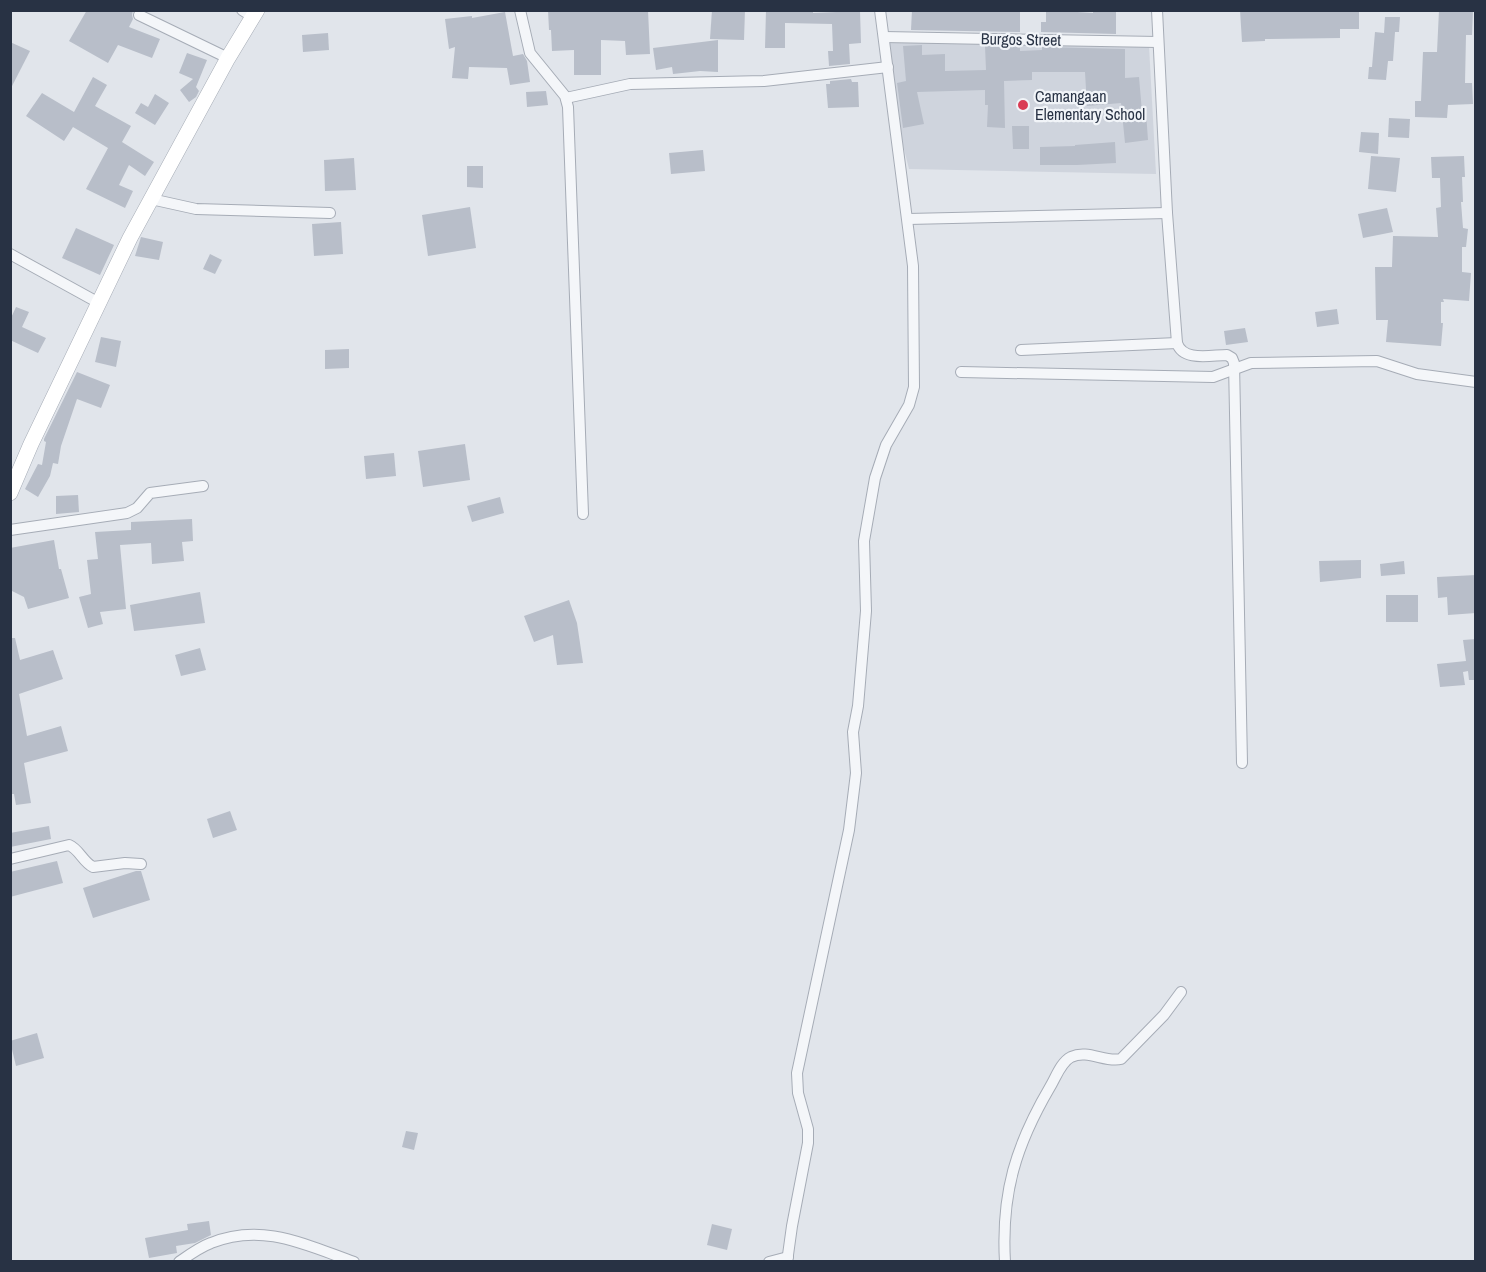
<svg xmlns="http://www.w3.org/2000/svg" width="1486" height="1272" viewBox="0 0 1486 1272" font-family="'Archivo Narrow',sans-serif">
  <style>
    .built { fill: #cfd4dd }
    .building { fill: #b8bec9 }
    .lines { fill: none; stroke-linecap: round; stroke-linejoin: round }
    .street-casing { stroke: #a6acb6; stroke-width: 12 }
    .secondary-casing { stroke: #a6acb6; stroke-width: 16 }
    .street { stroke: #f4f6f9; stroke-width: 10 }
    .secondary { stroke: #fff; stroke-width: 15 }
    .poi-dot { fill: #da3c54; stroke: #f1f4f8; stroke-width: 2 }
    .labels { text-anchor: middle; stroke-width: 4.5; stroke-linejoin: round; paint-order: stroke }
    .street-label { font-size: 16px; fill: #283244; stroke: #f1f4f8 }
    .poi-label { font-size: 16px; fill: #283244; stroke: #f1f4f8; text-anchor: start }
  </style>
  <rect width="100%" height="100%" fill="#e1e5eb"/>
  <polygon class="built" points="887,39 1149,46 1156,174 909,169 897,121"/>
  <g class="building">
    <polygon points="87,10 133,10 132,15 133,19 129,27 160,39 152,58 118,45 108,63 69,41"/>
    <polygon points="548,10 612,10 612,12 648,10 650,54 626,55 625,41 601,40 601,75 574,75 574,50 552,51 551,30 549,30"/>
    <polygon points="712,10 745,10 744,40 710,39"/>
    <polygon points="766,10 813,10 813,13 860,11 861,43 849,44 850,64 829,66 828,51 833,51 832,24 785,23 785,48 765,48"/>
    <polygon points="912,10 1020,10 1020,32 911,30"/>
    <polygon points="1046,10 1093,13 1093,10 1116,10 1116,34 1041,32 1041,22 1046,22"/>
    <polygon points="1240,10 1359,10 1359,29 1340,29 1340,38 1265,39 1265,41 1242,42"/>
    <polygon points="1439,10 1473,10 1472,35 1466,35 1465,83 1472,83 1473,104 1448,105 1447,118 1415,117 1415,101 1421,101 1423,52 1437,52"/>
    <polygon points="505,12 513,56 523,54 527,61 530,82 510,85 507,68 469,67 468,79 452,78 455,47 449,49 445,19 472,16 472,18"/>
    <polygon points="1385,17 1400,17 1399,32 1395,32 1393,61 1388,61 1386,80 1368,79 1369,67 1372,67 1375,32 1384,33"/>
    <polygon points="328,33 329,50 303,52 302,35"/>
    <polygon points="718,40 718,72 700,71 673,74 672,67 656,70 653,48"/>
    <polygon points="10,42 30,51 10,90"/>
    <polygon points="922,45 922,55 945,54 945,71 986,70 985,46 1020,47 1020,51 1042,50 1042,47 1125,49 1125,78 1139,77 1142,112 1146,112 1148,140 1125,143 1121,103 1087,106 1085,72 1032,72 1032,80 1004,81 1005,128 987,127 988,105 985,105 985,90 917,92 924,124 903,128 897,83 906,81 903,46"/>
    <polygon points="187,53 207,60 196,87 199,91 196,97 189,102 180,90 193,79 179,73"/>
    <polygon points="93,77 107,85 95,106 131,126 122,142 154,162 145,176 129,165 119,185 133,191 125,208 86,189 108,148 73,127 64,141 26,116 42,93 74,112"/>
    <polygon points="851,79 852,82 858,82 859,107 828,108 826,84 830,84 830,81"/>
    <polygon points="546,91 548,105 527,107 526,92"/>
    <polygon points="155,94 169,103 155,125 135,113 141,103 148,107"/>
    <polygon points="1389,118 1410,119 1409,138 1388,137"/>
    <polygon points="1012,126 1029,126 1029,149 1013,149"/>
    <polygon points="1361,132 1379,133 1378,154 1359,152"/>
    <polygon points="1115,142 1116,163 1077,165 1040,165 1040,147 1075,146 1075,145"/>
    <polygon points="703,150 705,171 671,174 669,153"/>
    <polygon points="1371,156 1400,158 1396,192 1368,189"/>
    <polygon points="1464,156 1465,177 1462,177 1463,202 1461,202 1463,228 1468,229 1466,247 1462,247 1462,272 1471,273 1469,301 1443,299 1444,302 1441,302 1441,323 1443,323 1441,346 1386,342 1388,320 1376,320 1375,267 1392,267 1393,236 1438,237 1436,208 1441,207 1440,178 1432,178 1431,157"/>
    <polygon points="354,158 356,190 325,191 324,160"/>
    <polygon points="467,166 483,166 483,188 467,187"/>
    <polygon points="470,207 476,248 428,256 422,215"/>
    <polygon points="1387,208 1393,232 1363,238 1358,214"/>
    <polygon points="341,222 343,254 314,256 312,224"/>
    <polygon points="76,228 114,245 100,275 62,258"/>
    <polygon points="141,237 163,242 159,260 135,256"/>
    <polygon points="210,254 222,260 215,274 203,269"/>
    <polygon points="16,307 29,312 22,327 46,338 38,353 10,340 10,320"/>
    <polygon points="1337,309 1339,324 1317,327 1315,312"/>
    <polygon points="1245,328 1248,342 1226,345 1224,331"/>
    <polygon points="101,337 121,341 116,367 95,362"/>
    <polygon points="349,349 349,368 325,369 325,350"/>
    <polygon points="77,372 110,385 101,408 77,399 61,446 58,464 53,463 50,476 38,497 25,489 38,464 42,465 46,442 44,441 44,439"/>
    <polygon points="465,444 470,480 423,487 418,451"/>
    <polygon points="394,453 396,476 366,479 364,456"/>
    <polygon points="78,495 79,512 56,514 56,496"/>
    <polygon points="500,497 504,513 472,522 467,506"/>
    <polygon points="192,519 193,541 182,542 184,561 152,564 151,543 120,545 126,609 100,612 103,624 88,628 79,597 91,594 87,560 98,559 95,532 131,530 131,522"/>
    <polygon points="54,540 59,569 61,569 69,598 28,609 24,597 10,590 10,548"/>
    <polygon points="1361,560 1361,578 1320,582 1319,561"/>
    <polygon points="1404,561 1405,574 1381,576 1380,564"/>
    <polygon points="1476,575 1476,613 1448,615 1447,597 1438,598 1437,577"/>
    <polygon points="200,592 205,623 134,631 130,605"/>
    <rect x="1386" y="595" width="32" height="27"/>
    <polygon points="569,600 577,623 583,663 557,665 553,635 534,642 524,616"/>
    <polygon points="10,638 15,638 20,660 53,650 63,679 19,694 27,736 61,726 68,751 24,763 31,803 16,805 14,794 10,794"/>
    <polygon points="1476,639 1476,680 1469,680 1468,671 1463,672 1465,685 1440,687 1437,664 1466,661 1463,640"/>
    <polygon points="200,648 206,670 181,676 175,655"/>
    <polygon points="230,811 237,830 213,838 207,819"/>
    <polygon points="49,826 51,839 10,847 10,833"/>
    <polygon points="57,861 63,883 10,897 10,872"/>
    <polygon points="136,871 141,871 150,900 93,918 83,888"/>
    <polygon points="37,1033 44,1058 16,1066 10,1041"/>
    <polygon points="406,1131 418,1133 414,1150 402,1147"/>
    <polygon points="209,1221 211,1235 195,1243 176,1246 177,1253 149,1258 145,1238 188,1230 187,1224"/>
    <polygon points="712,1224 732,1229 727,1250 707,1245"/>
  </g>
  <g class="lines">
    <defs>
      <g id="street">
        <polyline points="242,10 253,17"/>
        <polyline points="520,10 530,53 565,96 568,107 583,514"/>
        <path d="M1157 10 1167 213 1177 343C1183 362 1211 355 1227 355L1232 358 1234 363 1242 763"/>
        <polyline points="139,15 228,58"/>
        <polyline points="884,37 1158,42"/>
        <polyline points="566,98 630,84 764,81 888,67"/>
        <polyline points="151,199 196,209 330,213"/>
        <polyline points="908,219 1167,213"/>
        <polyline points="10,254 99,303"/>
        <polyline points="1021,350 1177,343"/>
        <polyline points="961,372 1213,377 1251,363 1377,361 1417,374 1476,382"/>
        <polyline points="10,530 127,513 137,508 150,493 203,486"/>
        <path d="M10 859 69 845C79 849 83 862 93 867L125 863 141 864"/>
        <path d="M179 1262C189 1255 200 1247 211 1243 262 1222 306 1245 354 1262"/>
        <polyline points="769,1262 788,1257"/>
        <polyline points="787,1262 792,1226 808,1143 808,1129 798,1093 797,1073 849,830 856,773 853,732 858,706 866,611 864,541 875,478 886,445 909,405 914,387 913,266 880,10"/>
        <path d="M1005 1262C1001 1193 1016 1145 1050 1087 1056 1077 1061 1062 1071 1057 1088 1049 1105 1063 1121 1059L1164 1015 1181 992"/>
      </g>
      <polyline id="secondary" points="10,493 31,444 130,238 228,58 257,10"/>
    </defs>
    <use href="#street" class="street-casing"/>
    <use href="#secondary" class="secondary-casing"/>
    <use href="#street" class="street"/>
    <use href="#secondary" class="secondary"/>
  </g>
  <circle class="poi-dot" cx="1023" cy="105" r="6"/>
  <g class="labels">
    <g class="street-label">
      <text transform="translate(1021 39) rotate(1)" y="6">Burgos Street</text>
    </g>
    <g class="poi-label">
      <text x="1035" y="102">Camangaan<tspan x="1035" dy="18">Elementary School</tspan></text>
    </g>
  </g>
  <rect width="1486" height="1272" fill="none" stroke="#283244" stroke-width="24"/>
</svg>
